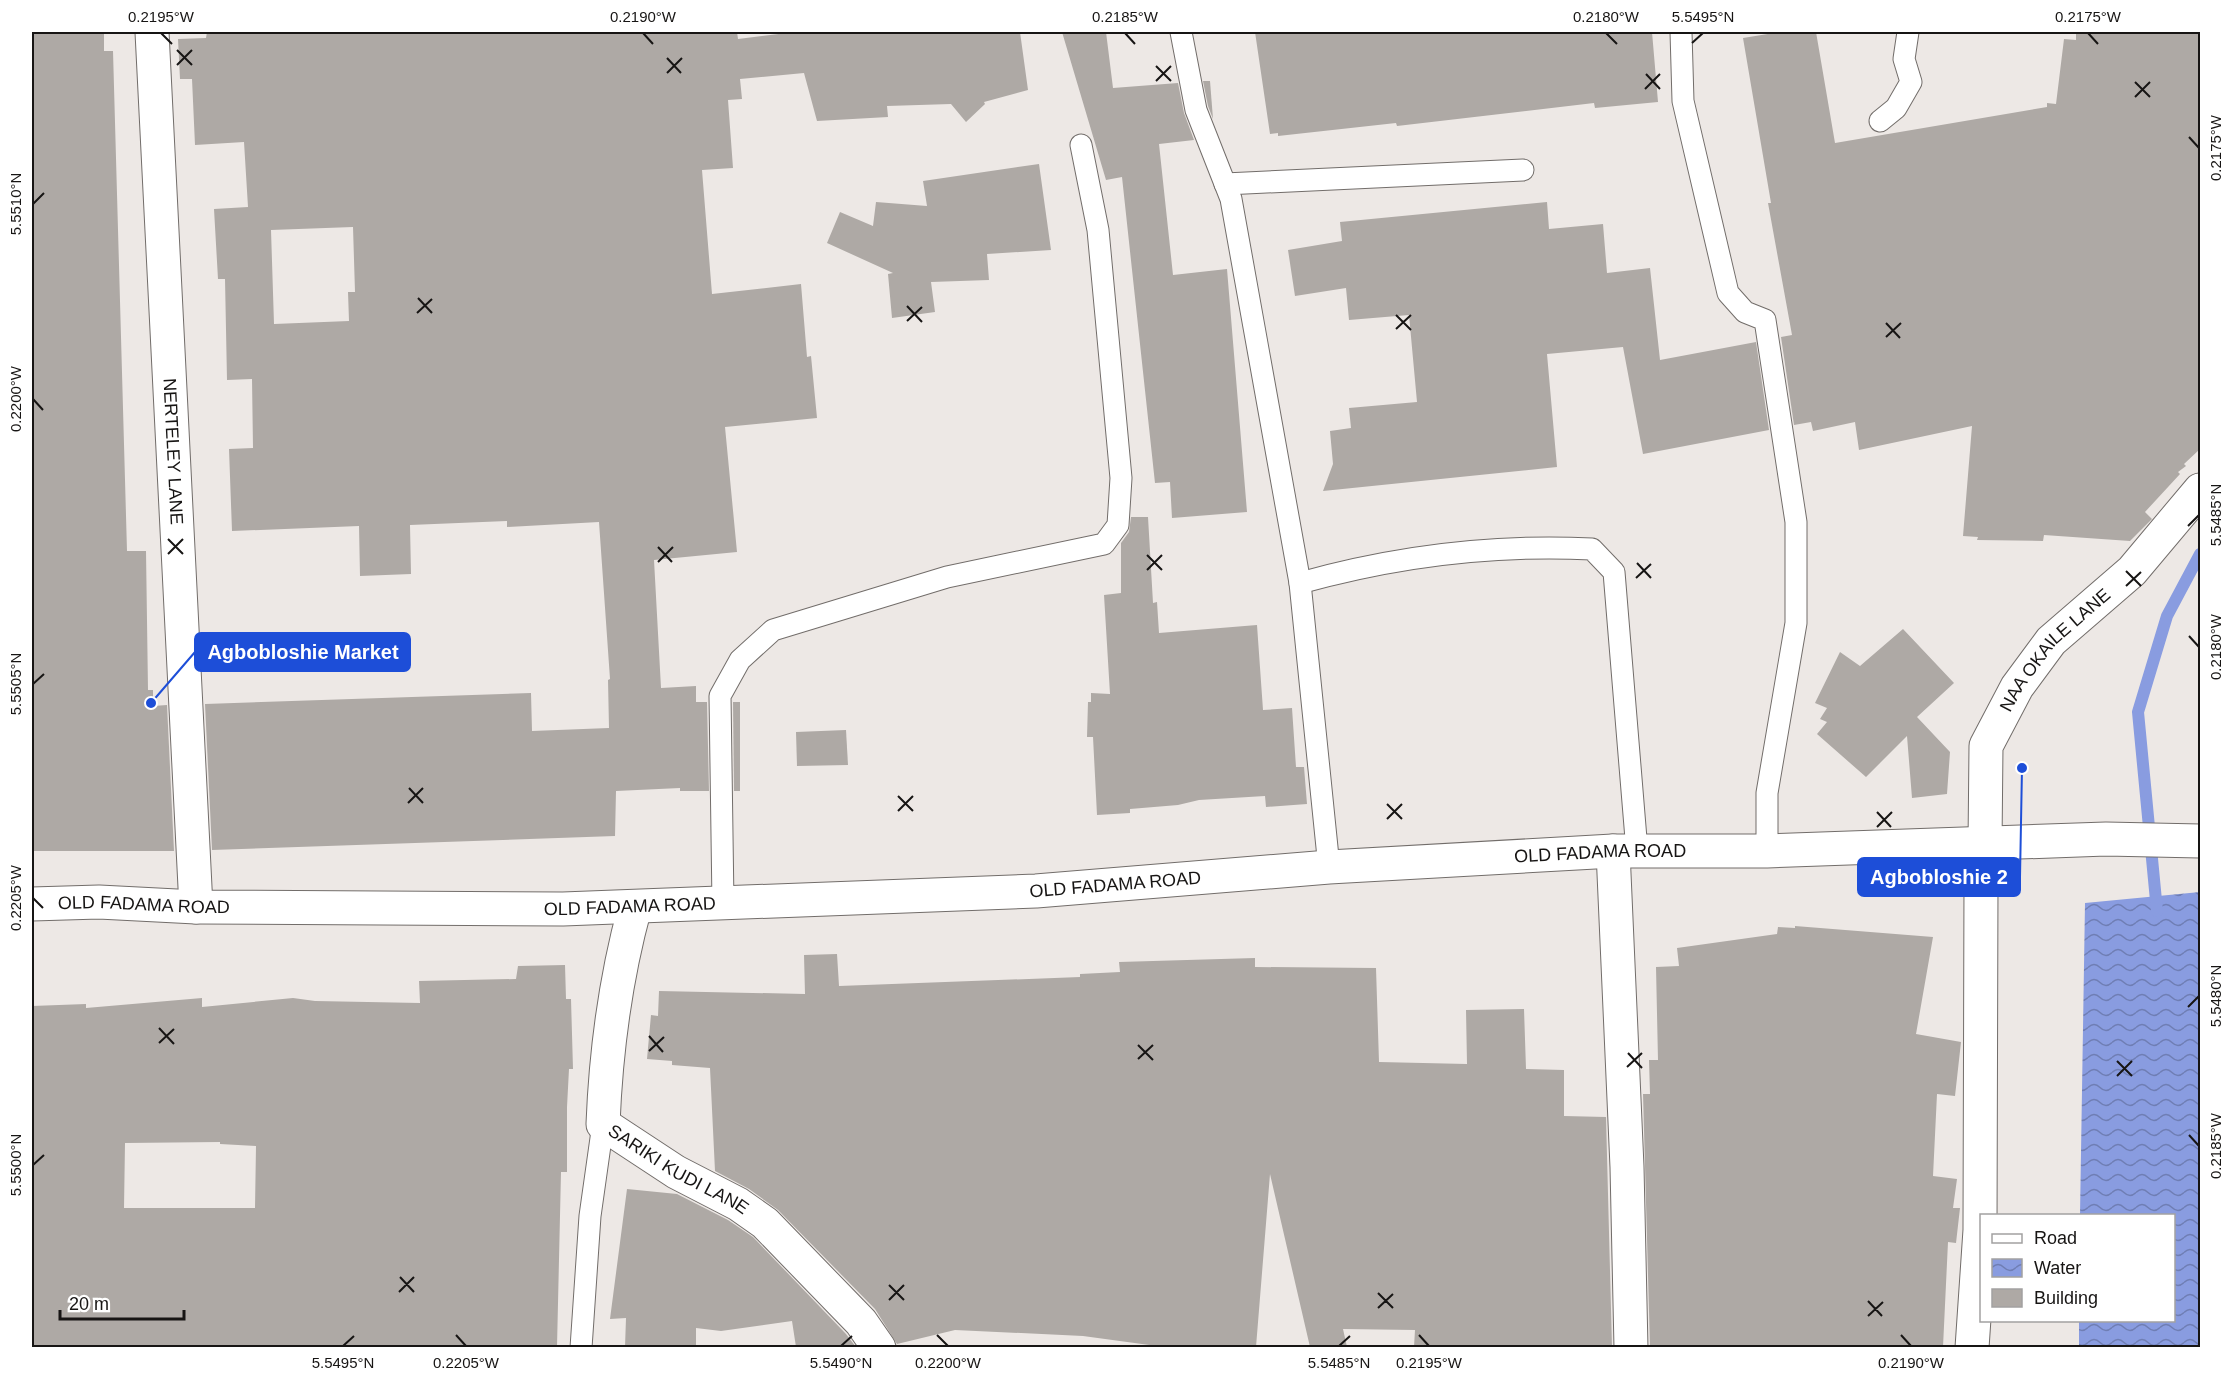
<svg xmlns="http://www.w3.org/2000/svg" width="2232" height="1379" viewBox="0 0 2232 1379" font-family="Helvetica,sans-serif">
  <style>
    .water { fill: url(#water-waves) }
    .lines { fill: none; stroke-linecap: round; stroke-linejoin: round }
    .stream { stroke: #899ce0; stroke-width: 12 }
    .building { fill: #aea9a5; fill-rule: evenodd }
    .lane-casing { stroke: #726d6a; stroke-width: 23 }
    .street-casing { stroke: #726d6a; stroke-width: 35 }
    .secondary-casing { stroke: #726d6a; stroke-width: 35 }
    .lane { stroke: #fff; stroke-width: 21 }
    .street { stroke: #fff; stroke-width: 33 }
    .secondary { stroke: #fff; stroke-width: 33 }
    .ticks { fill: none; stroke: #171514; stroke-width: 2 }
    .labels { text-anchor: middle; stroke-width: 4.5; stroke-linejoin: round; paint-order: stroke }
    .street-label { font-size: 18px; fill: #171514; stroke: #fff }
    .leader { fill: none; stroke: #1d4ed8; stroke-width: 2 }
    .callout-dot { fill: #1d4ed8; stroke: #fff; stroke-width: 2 }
    .callout { fill: #1d4ed8; stroke: #1d4ed8; stroke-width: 2 }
    .callout-label { font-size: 20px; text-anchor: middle; font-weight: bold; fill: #fff }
    .neatline { fill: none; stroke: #171514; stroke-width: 2 }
    .ticks-label { font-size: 15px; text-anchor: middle; fill: #171514 }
  </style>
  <defs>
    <pattern id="water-waves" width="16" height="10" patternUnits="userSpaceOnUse" patternTransform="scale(1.5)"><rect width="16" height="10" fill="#899ce0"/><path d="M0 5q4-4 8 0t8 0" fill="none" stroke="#6f7eb4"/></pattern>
  </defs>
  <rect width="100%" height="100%" fill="#ede8e5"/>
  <polygon class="water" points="2200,892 2200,1347 2079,1347 2079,1321 2174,1320 2174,1216 2080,1215 2085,903"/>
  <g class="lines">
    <polyline class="stream" points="2157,911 2138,712 2167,616 2200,554"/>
  </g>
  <g class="building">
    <polygon points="32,32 104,32 104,51 113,51 127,551 146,551 148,690 153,690 153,706 167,705 174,851 32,851"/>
    <path d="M207 32H737L738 39 795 32H1020L1028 90 984 102 985 104 966 122 951 104 887 106 888 117 817 121 804 73 740 79 742 99 728 100 733 168 702 170 712 294 801 284 807 357 811 356 817 418 725 427 737 552 654 560 661 688 696 686V702H707L709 791H680V788L616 791 615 836 212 850 205 704 531 693 532 731 609 728 608 680 610 679 599 522 507 527V521L410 525 411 574 360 576 359 526 232 531 229 449 253 448 252 379 227 380 225 279H218L214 209 248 207 244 142 195 145 192 79H180L178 39 206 38ZM353 227 355 292H348L349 321 274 324 271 230Z"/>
    <polygon points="1062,32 1106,32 1113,88 1178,83 1184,113 1194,140 1159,144 1173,275 1227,269 1247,512 1172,518 1170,482 1155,483 1122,177 1106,180"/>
    <polygon points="1255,32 1652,32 1658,102 1595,108 1594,103 1397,126 1396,123 1278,136 1278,133 1270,134"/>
    <polygon points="1780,32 1816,32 1835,143 2047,107 2047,103 2056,104 2064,39 2076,40 2076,32 2200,32 2200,449 2184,464 2186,466 2178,472 2180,474 2145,512 2152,519 2130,541 2044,535 2043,541 1977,540 1978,537 1963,536 1972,426 1859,450 1855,422 1813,431 1811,422 1794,425 1781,337 1792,335 1768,203 1771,203 1743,38"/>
    <polygon points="1203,81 1210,81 1213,119 1208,106"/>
    <polygon points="1039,164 1051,250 987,254 989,280 931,282 935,312 892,318 888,274 893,273 827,243 840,212 873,226 876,202 927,206 923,181"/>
    <polygon points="1547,202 1549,229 1603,224 1607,273 1650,268 1660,360 1756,342 1769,430 1643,454 1623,347 1547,354 1557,467 1323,491 1333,464 1330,431 1351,428 1349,408 1417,402 1409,315 1349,320 1346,288 1295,296 1288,250 1342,241 1340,222"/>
    <polygon points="1131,517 1148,517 1153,603 1157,602 1159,633 1257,625 1263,710 1292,708 1296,767 1304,767 1307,804 1266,807 1265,796 1199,800 1178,805 1130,809 1130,813 1097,815 1093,737 1087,737 1088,702 1091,702 1091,693 1110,694 1104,595 1121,593 1121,543 1129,532"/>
    <polygon points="1903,629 1954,683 1917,717 1950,752 1947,794 1912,798 1907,736 1866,777 1817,734 1827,722 1820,719 1827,708 1815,703 1840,652 1860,666"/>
    <polygon points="733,702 740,702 740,791 734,791"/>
    <polygon points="846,730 848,765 797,766 796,732"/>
    <polygon points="1795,926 1933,937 1916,1034 1961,1042 1955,1096 1937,1094 1933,1176 1957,1179 1953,1208 1960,1208 1956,1243 1948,1242 1943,1347 1650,1347 1643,1094 1650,1094 1649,1060 1658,1060 1656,967 1679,966 1677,948 1777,934 1778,927 1795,928"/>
    <polygon points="837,954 839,986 1080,977 1080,974 1120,972 1119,962 1255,958 1255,967 1376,968 1379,1062 1467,1064 1466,1010 1524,1009 1526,1069 1564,1070 1564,1116 1606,1117 1612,1347 1414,1347 1415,1330 1343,1329 1347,1347 1310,1347 1270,1174 1256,1347 1164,1347 1083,1336 955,1330 897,1344 875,1309 778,1210 749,1189 715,1171 710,1068 672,1065 672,1061 647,1059 651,1015 658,1016 659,991 805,994 804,955"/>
    <path d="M565 965 566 999H571L573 1069H569L567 1107V1172H561L557 1347H32L34 1238H32V1006L86 1004V1008L202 998V1007L293 998 315 1001 420 1003 419 981 516 979 518 966ZM220 1142V1144L256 1146 255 1208H124L125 1143Z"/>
    <polygon points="627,1189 677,1194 728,1220 753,1237 846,1334 856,1347 796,1347 792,1321 721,1331 696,1328 696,1347 625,1347 626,1318 610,1319"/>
  </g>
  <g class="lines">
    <defs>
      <g id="lane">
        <polyline points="1181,32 1196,110 1231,199 1300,583 1329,867"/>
        <polyline points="1681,32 1683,101 1728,293 1745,312 1765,320 1796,522 1796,623 1767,793 1767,851"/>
        <polyline points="1880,121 1896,108 1911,82 1904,59 1908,32"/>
        <polyline points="1225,184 1523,170"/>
        <path d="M1300 583C1397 556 1491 544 1592 549L1614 572 1637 851"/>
        <polyline points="723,904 720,696 740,660 773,630 947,577 1104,544 1118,525 1121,478 1098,230 1081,145"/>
        <polyline points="581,1348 590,1216 603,1124"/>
      </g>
      <g id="street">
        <path id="s1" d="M152 32 196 907"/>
        <polyline points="1613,851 1627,1167 1631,1348"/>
        <path id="s2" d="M635 907C615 980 606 1048 603 1124L676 1172 738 1204 765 1223 861 1322 879 1348"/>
        <path id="s3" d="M1972 1348 1980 1230 1981 882 1985 845 1986 746 2017 687 2051 641 2132 571 2200 490"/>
      </g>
      <g id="secondary">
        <path id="s4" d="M32 904 99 902 196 907 563 909 1036 891 1329 867 1613 851H1767L2106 839 2200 841"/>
      </g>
    </defs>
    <use href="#lane" class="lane-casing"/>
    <use href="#street" class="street-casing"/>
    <use href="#secondary" class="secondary-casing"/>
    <use href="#lane" class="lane"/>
    <use href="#street" class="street"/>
    <use href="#secondary" class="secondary"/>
  </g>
  <path class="ticks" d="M161 33 172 44M643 33 653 44M1125 33 1135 44M1606 33 1617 44M2088 33 2098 44M1692 43 1703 33M177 50 192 65M667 58 681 73M177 65 192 50M1156 66 1171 81M667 73 682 58M1646 74 1660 89M1156 81 1171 66M2135 82 2150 97M1645 89 1660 74M2135 97 2150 82M2189 137 2199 148M33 204 44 193M418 298 432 313M907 306 922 322M417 313 432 299M1396 315 1411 330M907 321 922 307M1886 323 1900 338M1396 329 1411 315M1886 337 1901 323M33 399 43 410M2188 526 2199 515M168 539 183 554M658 547 672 562M168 554 183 539M1147 555 1162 570M658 562 673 547M1637 563 1651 578M1147 570 1162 555M2126 571 2141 586M1636 578 1651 564M2126 586 2141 572M2189 636 2199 647M33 684 44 674M409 788 423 803M898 796 913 811M408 803 423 788M1387 804 1402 819M898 811 913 796M1877 812 1891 827M1387 819 1402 804M1877 827 1892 812M33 898 43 908M2188 1007 2199 996M159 1028 174 1044M649 1036 663 1052M159 1043 174 1029M1138 1045 1153 1060M649 1051 664 1037M1628 1053 1642 1068M1138 1059 1153 1045M2117 1061 2132 1076M1627 1067 1642 1053M2117 1076 2132 1061M2189 1135 2199 1146M33 1165 44 1155M400 1277 414 1292M889 1285 904 1300M399 1292 414 1277M1378 1293 1393 1308M889 1300 904 1285M1868 1301 1882 1316M1378 1308 1393 1294M1868 1316 1883 1302M456 1335 466 1346M937 1335 948 1346M1419 1335 1429 1346M1901 1335 1911 1346M343 1346 354 1336M841 1346 852 1336M1339 1346 1350 1336"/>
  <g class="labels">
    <g class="street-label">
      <text dy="6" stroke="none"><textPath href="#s1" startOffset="420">NERTELEY LANE</textPath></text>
      <text dy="6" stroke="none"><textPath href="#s3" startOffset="722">NAA OKAILE LANE</textPath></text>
      <text dy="6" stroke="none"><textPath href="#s4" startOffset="1570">OLD FADAMA ROAD</textPath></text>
      <text dy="6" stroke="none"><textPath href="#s4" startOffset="1084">OLD FADAMA ROAD</textPath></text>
      <text dy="6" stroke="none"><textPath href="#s4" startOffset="112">OLD FADAMA ROAD</textPath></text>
      <text dy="6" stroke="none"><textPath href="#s4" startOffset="598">OLD FADAMA ROAD</textPath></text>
      <text dy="6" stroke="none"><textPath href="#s2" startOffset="308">SARIKI KUDI LANE</textPath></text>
    </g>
  </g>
  <path class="leader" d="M151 703L195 652M2022 768L2020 877"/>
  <g class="callout-dot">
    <circle cx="151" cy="703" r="6"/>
    <circle cx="2022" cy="768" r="6"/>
  </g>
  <g class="callout">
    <rect x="195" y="633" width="215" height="38" rx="6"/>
    <rect x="1858" y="858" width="162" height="38" rx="6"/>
  </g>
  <g class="callout-label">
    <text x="303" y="659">Agbobloshie Market</text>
    <text x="1939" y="884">Agbobloshie 2</text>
  </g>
  <rect width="2232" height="1379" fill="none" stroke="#ffffff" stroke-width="66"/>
  <rect x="1980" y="1214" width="195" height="108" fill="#ffffff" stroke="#a2a1a1" stroke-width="1.5"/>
  <rect x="1992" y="1234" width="30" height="9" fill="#ffffff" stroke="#a2a1a1" stroke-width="1.5"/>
  <text x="2034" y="1244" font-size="18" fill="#171514">Road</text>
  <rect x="1992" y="1259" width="30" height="18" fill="url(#water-waves)" stroke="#a2a1a1" stroke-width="1.5"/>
  <text x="2034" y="1274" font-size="18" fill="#171514">Water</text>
  <rect x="1992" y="1289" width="30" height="18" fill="#aea9a5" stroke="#a2a1a1" stroke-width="1.5"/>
  <text x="2034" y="1304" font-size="18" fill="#171514">Building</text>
  <path d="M60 1310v9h124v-9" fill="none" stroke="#171514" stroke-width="3"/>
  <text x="69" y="1310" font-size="18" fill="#171514" stroke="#ffffff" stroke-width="4.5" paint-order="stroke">20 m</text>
  <rect x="33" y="33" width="2166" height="1313" class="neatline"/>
  <g class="ticks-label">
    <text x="161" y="22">0.2195°W</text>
    <text x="643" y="22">0.2190°W</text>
    <text x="1125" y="22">0.2185°W</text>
    <text x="1606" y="22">0.2180°W</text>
    <text x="1703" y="22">5.5495°N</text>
    <text x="2088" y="22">0.2175°W</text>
    <text transform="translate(2216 148) rotate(-90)" y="5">0.2175°W</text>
    <text transform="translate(16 204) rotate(-90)" y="5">5.5510°N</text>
    <text transform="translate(16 399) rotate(-90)" y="5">0.2200°W</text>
    <text transform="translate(2216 515) rotate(-90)" y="5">5.5485°N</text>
    <text transform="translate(2216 647) rotate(-90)" y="5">0.2180°W</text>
    <text transform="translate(16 684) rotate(-90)" y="5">5.5505°N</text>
    <text transform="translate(16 898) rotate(-90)" y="5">0.2205°W</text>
    <text transform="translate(2216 996) rotate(-90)" y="5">5.5480°N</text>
    <text transform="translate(2216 1146) rotate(-90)" y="5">0.2185°W</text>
    <text transform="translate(16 1165) rotate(-90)" y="5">5.5500°N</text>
    <text x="343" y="1368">5.5495°N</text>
    <text x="466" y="1368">0.2205°W</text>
    <text x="841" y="1368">5.5490°N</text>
    <text x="948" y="1368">0.2200°W</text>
    <text x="1339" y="1368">5.5485°N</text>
    <text x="1429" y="1368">0.2195°W</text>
    <text x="1911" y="1368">0.2190°W</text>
  </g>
</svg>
